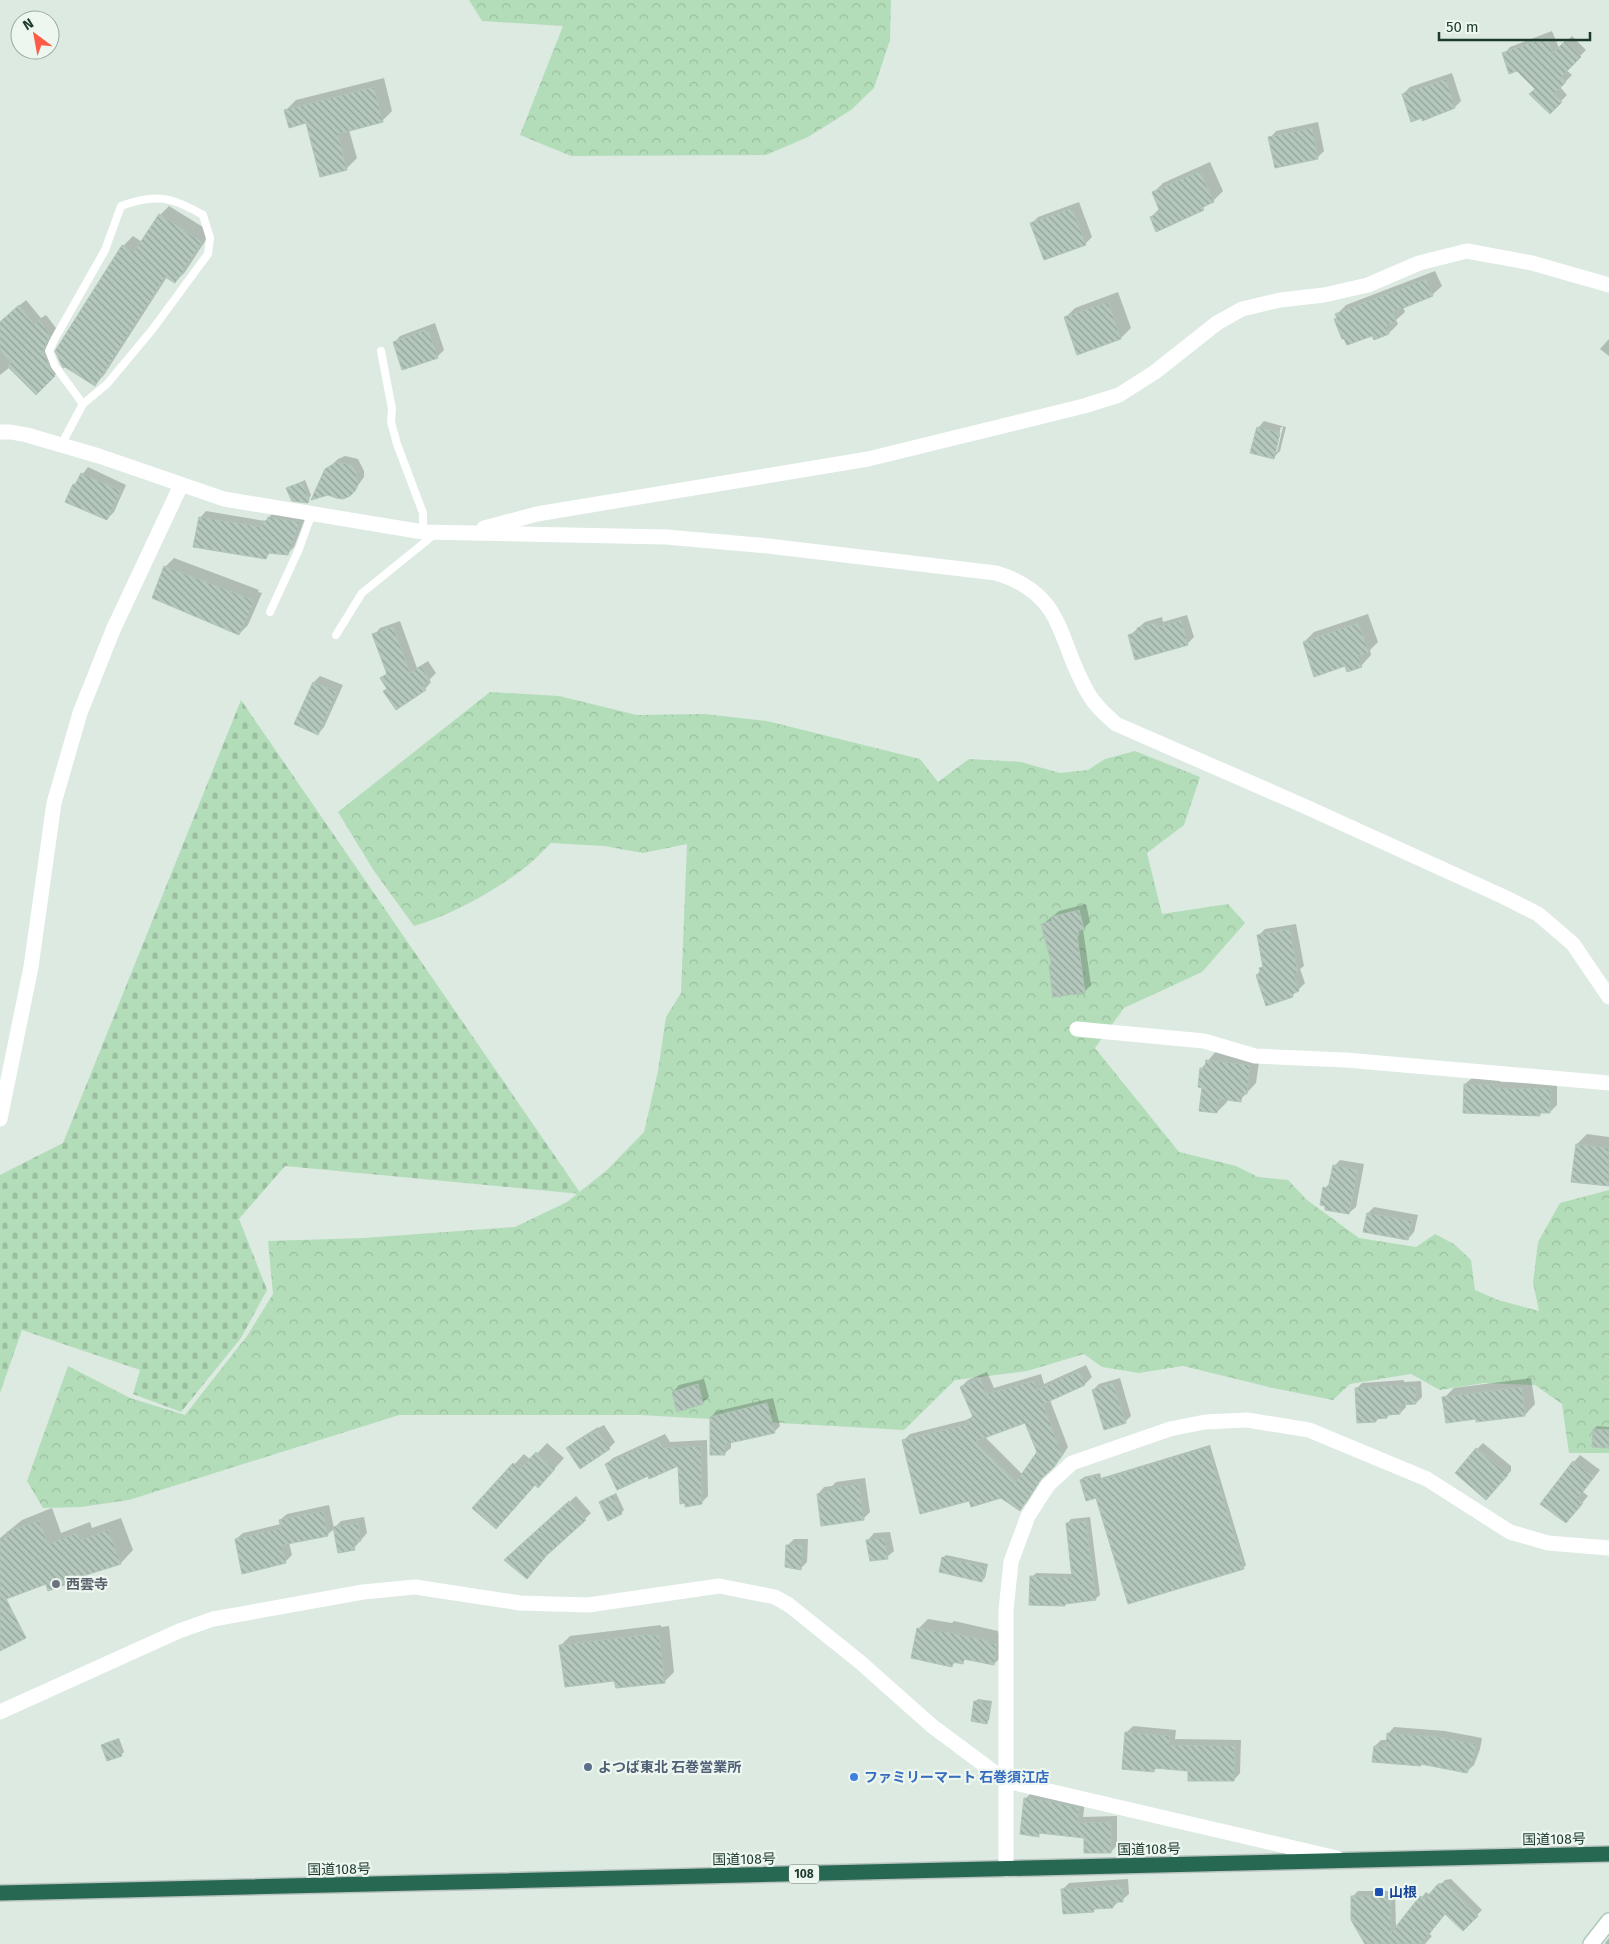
<svg xmlns="http://www.w3.org/2000/svg" width="1609" height="1944" viewBox="0 0 1609 1944" font-family="'Fira Sans','Noto Sans JP',sans-serif">
  <style>
    .forest { fill: url(#forest-crowns) }
    .cemetery { fill: url(#cemetery-stones) }
    .shadow { fill: #0003; fill-rule: evenodd }
    .building { fill: url(#building-back-hatch); stroke: #afc4b8; fill-rule: evenodd }
    .lines { fill: none; stroke-linecap: round; stroke-linejoin: round }
    .secondary-casing { stroke: #afcabd; stroke-width: 18 }
    .highway-casing { stroke: #bbc4c0; stroke-width: 18 }
    .lane { stroke: #fff; stroke-width: 8 }
    .street { stroke: #fff; stroke-width: 15 }
    .secondary { stroke: #fff; stroke-width: 15 }
    .highway { stroke: #276852; stroke-width: 15 }
    .worship-dot { fill: #6b7280; stroke: #edf7f0; stroke-width: 2 }
    .service-dot { fill: #5c6f8a; stroke: #edf7f0; stroke-width: 2 }
    .shop-dot { fill: #3f7fe0; stroke: #edf7f0; stroke-width: 2 }
    .transit-dot { fill: #1a4fb4; stroke: #edf7f0; stroke-width: 2 }
    .labels { text-anchor: middle; stroke-width: 4.5; stroke-linejoin: round; paint-order: stroke }
    .shield { fill: #edf7f0; stroke: #5b7368; stroke-width: 1 }
    .shield-label { font-size: 12px; font-weight: bold; fill: #1d3a2e }
    .worship-label { font-size: 14px; font-weight: bold; fill: #5b616d; stroke: #edf7f0; text-anchor: start }
    .service-label { font-size: 14px; font-weight: bold; fill: #4e5e75; stroke: #edf7f0; text-anchor: start }
    .shop-label { font-size: 14px; font-weight: bold; fill: #366cbe; stroke: #edf7f0; text-anchor: start }
    .street-label { font-size: 14px; fill: #1d3a2e; stroke: #edf7f0 }
    .transit-label { font-size: 14px; font-weight: bold; fill: #164399; stroke: #edf7f0; text-anchor: start }
  </style>
  <defs>
    <pattern id="forest-crowns" width="20" height="18" patternUnits="userSpaceOnUse" patternTransform="scale(1.25)"><rect width="20" height="18" fill="#b3ddb9"/><path d="M2 6a3 3 0 1 1 6 0M12 15a3 3 0 1 1 6 0" fill="none" stroke="#9abe9f"/></pattern>
    <pattern id="cemetery-stones" width="16" height="16" patternUnits="userSpaceOnUse" patternTransform="scale(1.25)"><rect width="16" height="16" fill="#b3ddb9"/><path d="M2 7V4a2 2 0 0 1 4 0v3zM10 15v-3a2 2 0 0 1 4 0v3z" fill="#9abe9f"/></pattern>
    <pattern id="building-back-hatch" width="6" height="6" patternUnits="userSpaceOnUse" patternTransform="scale(1.25)"><rect width="6" height="6" fill="#b5c8bd"/><path d="M-1 5l2 2M0 0l6 6M5-1l2 2" fill="none" stroke="#93a39a"/></pattern>
  </defs>
  <rect width="100%" height="100%" fill="#dceae2"/>
  <g class="forest">
    <polygon points="469,0 891,0 890,40 874,88 851,110 808,137 766,155 571,156 520,135 563,26 482,21"/>
    <path d="M490 692 559 696 637 715 705 714 767 721 920 759 938 782 969 759 1021 762 1060 773 1088 770 1105 759 1135 751 1200 777 1184 825 1147 853 1162 914 1228 904 1245 923 1202 972 1124 1008 1095 1048 1179 1152 1236 1166 1258 1177 1288 1180 1307 1200 1359 1238 1416 1247 1435 1234 1454 1244 1471 1260 1475 1290 1498 1300 1539 1311 1533 1283 1538 1242 1560 1203 1609 1190V1453H1569L1562 1404 1535 1385 1484 1383 1440 1390 1411 1374 1350 1384 1333 1400 1273 1388 1183 1366 1139 1373 1102 1367 1084 1354 1027 1371 955 1380 904 1430 640 1415H399L129 1500 81 1507 43 1508 27 1481 68 1366 130 1398 185 1415 247 1336 273 1294 268 1241 364 1238 515 1227 567 1202 607 1170 644 1132 658 1071 666 1017 681 993 687 844 643 853 604 846 551 843C542 852 533 862 523 869 491 893 452 915 414 926L374 871 338 812Z"/>
  </g>
  <polygon class="cemetery" points="241,700 581,1194 285,1166 239,1219 267,1290 241,1338 181,1412 133,1394 140,1370 22,1330 0,1393 0,1175 63,1143"/>
  <g class="shadow">
    <polygon points="1552,31 1559,48 1572,36 1586,50 1566,70 1572,75 1560,87 1567,95 1550,112 1537,88 1504,54 1510,47"/>
    <polygon points="1452,73 1461,101 1455,107 1403,94 1410,87"/>
    <polygon points="384,78 392,111 382,121 349,130 357,158 347,168 321,175 307,122 286,110 296,100"/>
    <polygon points="1318,122 1324,151 1318,157 1270,138 1276,131"/>
    <polygon points="1210,162 1223,191 1213,201 1203,208 1151,217 1160,208 1153,193 1163,183"/>
    <polygon points="1079,202 1092,237 1085,244 1032,223 1038,217"/>
    <polygon points="169,206 211,232 185,272 175,282 167,277 104,375 95,384 57,351 123,246 133,236 142,242 160,215"/>
    <polygon points="1435,271 1442,286 1432,295 1403,307 1405,312 1396,320 1398,324 1389,333 1373,334 1336,319 1338,317 1337,314 1346,305"/>
    <polygon points="1118,292 1131,328 1121,338 1065,318 1075,308"/>
    <polygon points="26,300 41,318 46,315 56,328 49,344 56,362 61,369 36,393 10,367 0,375 0,322"/>
    <polygon points="435,323 444,350 438,356 403,369 394,343 400,336"/>
    <polygon points="1609,339 1609,356 1600,349"/>
    <path d="M1264 421 1286 427 1280 451 1273 458 1258 428ZM1281 427H1283L1277 452H1274Z"/>
    <polygon points="345,456 358,459 364,471 364,477 356,488 326,470 338,459"/>
    <polygon points="88,467 126,485 114,512 107,519 74,485"/>
    <polygon points="305,480 311,495 307,502 288,489"/>
    <polygon points="206,511 265,521 275,511 306,516 294,547 287,554 271,552 266,557 200,518"/>
    <polygon points="174,558 259,590 258,592 262,593 248,625 239,634 165,567"/>
    <polygon points="1368,614 1378,642 1370,650 1371,655 1361,666 1346,665 1304,642 1314,632"/>
    <polygon points="1187,615 1194,637 1187,644 1129,636 1145,622 1162,617 1163,622"/>
    <polygon points="400,621 417,668 428,661 436,673 429,680 431,682 425,689 388,688 381,679 388,672 374,635 380,628"/>
    <polygon points="320,676 343,685 324,727 318,734 314,682"/>
    <polygon points="1086,904 1090,922 1083,929 1091,985 1085,991 1054,996 1050,966 1052,963 1043,924 1059,911"/>
    <polygon points="1296,924 1304,966 1300,969 1305,983 1292,996 1257,975 1264,965 1258,936 1265,929"/>
    <polygon points="1217,1050 1260,1055 1256,1083 1240,1100 1227,1099 1227,1102 1217,1112 1203,1087 1201,1069"/>
    <polygon points="1472,1078 1500,1079 1500,1082 1557,1083 1557,1105 1550,1112 1542,1112 1540,1114 1465,1084"/>
    <polygon points="1587,1134 1609,1137 1609,1185 1577,1144"/>
    <polygon points="1340,1160 1364,1164 1356,1207 1349,1213 1325,1188 1331,1182 1334,1166"/>
    <polygon points="1374,1207 1418,1215 1414,1232 1408,1239 1368,1213"/>
    <path d="M1086 1365 1092 1377 1085 1384 1050 1400 1068 1447 1061 1458 1046 1472 1027 1502 1020 1509 1002 1496 970 1499 903 1441 910 1434 970 1419 973 1415 961 1387 968 1380 987 1372 994 1388 1041 1374 1044 1384ZM1026 1421 1038 1452 1023 1475 985 1437Z"/>
    <polygon points="1120,1378 1131,1416 1125,1422 1093,1390 1099,1384"/>
    <polygon points="1531,1378 1535,1404 1525,1415 1477,1418 1444,1398 1454,1388"/>
    <polygon points="704,1379 709,1397 702,1403 673,1392 679,1385"/>
    <polygon points="1404,1380 1404,1382 1421,1381 1422,1397 1416,1403 1405,1403 1406,1407 1400,1413 1390,1413 1387,1417 1379,1417 1376,1421 1356,1389 1362,1383"/>
    <polygon points="773,1398 780,1426 774,1432 731,1441 731,1448 725,1453 711,1417 717,1411"/>
    <polygon points="604,1425 615,1442 609,1448 568,1448 574,1442 598,1427 598,1428"/>
    <polygon points="1597,1426 1609,1427 1609,1446 1594,1429"/>
    <polygon points="665,1434 670,1442 707,1440 708,1496 701,1503 679,1464 648,1475 606,1464 613,1458"/>
    <polygon points="547,1443 564,1458 548,1476 536,1484 506,1518 474,1508 524,1454 531,1460"/>
    <polygon points="1483,1443 1511,1466 1511,1471 1492,1492 1477,1449"/>
    <polygon points="1210,1445 1246,1565 1243,1568 1097,1497 1081,1480 1084,1477 1100,1473 1101,1478"/>
    <polygon points="1580,1455 1600,1470 1583,1492 1588,1496 1566,1522 1574,1462"/>
    <polygon points="865,1478 870,1512 863,1519 818,1494 824,1487 832,1486 836,1482"/>
    <polygon points="616,1493 624,1510 621,1513 600,1502"/>
    <polygon points="576,1496 591,1513 585,1519 512,1554"/>
    <polygon points="329,1505 334,1528 341,1521 364,1517 367,1533 354,1548 334,1529 327,1535 289,1543 292,1555 285,1562 236,1539 243,1533 281,1524 280,1520 287,1514"/>
    <polygon points="52,1508 61,1533 90,1522 92,1528 121,1518 133,1550 121,1563 89,1573 86,1575 46,1583 0,1601 0,1538 22,1520"/>
    <polygon points="1090,1517 1100,1595 1095,1599 1066,1603 1065,1604 1032,1577 1036,1573 1073,1574 1067,1524 1071,1519"/>
    <polygon points="890,1532 894,1551 887,1557 868,1540 874,1533"/>
    <polygon points="794,1539 808,1539 807,1562 801,1568 788,1545"/>
    <polygon points="946,1555 988,1564 985,1578 982,1580 943,1558"/>
    <polygon points="928,1619 952,1623 954,1621 998,1631 998,1633 1006,1635 1004,1654 994,1664 967,1658 962,1662 956,1661 952,1666 918,1629"/>
    <polygon points="661,1625 661,1627 669,1626 674,1672 664,1682 616,1679 560,1646 570,1636"/>
    <polygon points="978,1699 992,1701 989,1720 986,1722 975,1702"/>
    <polygon points="1133,1726 1176,1730 1175,1739 1241,1740 1240,1773 1234,1780 1189,1770 1157,1767 1154,1771 1126,1733"/>
    <polygon points="1394,1727 1445,1731 1482,1738 1480,1749 1474,1765 1467,1771 1422,1763 1375,1746 1381,1740 1387,1740 1388,1734"/>
    <polygon points="119,1738 124,1752 121,1755 102,1746 105,1743"/>
    <polygon points="1032,1792 1085,1801 1083,1817 1117,1816 1117,1845 1111,1852 1085,1837 1041,1832 1038,1835 1026,1798"/>
    <polygon points="1128,1879 1129,1894 1122,1900 1119,1901 1113,1907 1097,1908 1093,1911 1063,1889 1069,1883"/>
    <polygon points="1451,1879 1482,1910 1463,1929 1446,1913 1429,1934 1432,1936 1425,1944 1366,1944 1353,1896 1358,1891 1395,1891 1396,1930 1426,1892 1430,1895 1445,1880"/>
    <polygon points="1609,1938 1609,1944 1606,1944 1605,1943"/>
  </g>
  <g class="building">
    <polygon points="1546,37 1553,53 1565,41 1581,57 1561,77 1566,82 1554,94 1562,102 1550,114 1529,94 1535,89 1517,71 1509,74 1502,53"/>
    <polygon points="1446,79 1455,108 1422,121 1422,118 1411,122 1402,94"/>
    <polygon points="374,87 383,122 338,134 347,170 320,177 306,123 289,128 284,110"/>
    <polygon points="1312,128 1318,159 1275,168 1268,137"/>
    <polygon points="1200,171 1214,202 1202,207 1204,210 1156,232 1150,217 1160,212 1152,192"/>
    <polygon points="1072,208 1086,245 1044,260 1030,223"/>
    <polygon points="159,214 202,242 175,283 165,277 95,386 65,367 63,368 55,351 122,245 134,252"/>
    <polygon points="1426,279 1433,296 1393,312 1396,322 1386,326 1389,334 1374,340 1372,336 1347,345 1344,339 1342,339 1334,319 1337,318 1335,314"/>
    <polygon points="1108,302 1121,339 1077,355 1064,317"/>
    <polygon points="19,305 34,324 39,320 50,335 43,351 50,368 55,376 36,395 7,366 11,363 0,350 0,322"/>
    <polygon points="428,329 438,358 402,370 393,342"/>
    <polygon points="1257,427 1280,433 1274,459 1250,453"/>
    <polygon points="337,462 351,465 356,471 358,485 355,491 350,496 343,499 336,498 328,495 311,500 325,469"/>
    <polygon points="81,473 121,491 107,520 65,502 73,484 75,485"/>
    <polygon points="302,482 309,499 308,503 292,501 286,488"/>
    <polygon points="199,517 262,527 263,521 267,521 268,517 300,522 288,555 268,553 266,559 193,547"/>
    <polygon points="164,566 251,599 250,601 254,602 239,635 152,598"/>
    <polygon points="1181,620 1188,645 1135,660 1128,635 1138,632 1137,628 1155,623 1157,627"/>
    <polygon points="1358,623 1369,653 1358,656 1362,667 1347,672 1345,666 1314,677 1303,642"/>
    <polygon points="393,627 410,673 421,666 430,680 423,686 426,690 396,710 383,691 387,689 380,678 387,674 372,634"/>
    <polygon points="313,682 337,692 318,735 294,724"/>
    <polygon points="1079,910 1084,929 1078,931 1079,935 1077,935 1085,993 1053,997 1049,965 1052,965 1041,924 1052,921 1051,917"/>
    <polygon points="1290,929 1298,973 1294,975 1299,991 1292,994 1293,997 1266,1006 1256,975 1261,973 1259,968 1263,967 1257,935"/>
    <polygon points="1206,1060 1250,1065 1247,1094 1242,1093 1241,1102 1219,1099 1217,1113 1199,1111 1202,1088 1198,1087 1200,1068 1205,1069"/>
    <polygon points="1464,1084 1494,1085 1494,1088 1551,1089 1550,1113 1540,1113 1540,1116 1463,1113"/>
    <polygon points="1576,1144 1609,1148 1609,1186 1571,1182"/>
    <polygon points="1333,1165 1358,1170 1349,1214 1325,1210 1325,1206 1320,1205 1323,1187 1328,1189"/>
    <polygon points="1367,1213 1412,1221 1408,1240 1363,1232"/>
    <path d="M1079 1371 1085 1385 1043 1404 1062 1455 1054 1467 1040 1480 1020 1511 1001 1498 971 1507 969 1501 920 1514 902 1440 969 1424 967 1420 973 1417 960 1387 980 1378 987 1394 1034 1381 1037 1390ZM1025 1423 1037 1452 1016 1482 976 1441Z"/>
    <polygon points="1113,1383 1126,1423 1104,1430 1092,1390"/>
    <polygon points="698,1384 703,1404 677,1412 672,1392"/>
    <polygon points="1398,1385 1398,1387 1416,1387 1416,1404 1400,1405 1400,1414 1387,1415 1387,1418 1376,1419 1376,1422 1357,1423 1355,1388"/>
    <polygon points="1522,1387 1525,1416 1476,1422 1476,1419 1446,1423 1442,1397"/>
    <polygon points="767,1403 775,1433 725,1444 725,1455 710,1455 710,1417"/>
    <polygon points="1593,1429 1609,1430 1609,1448 1592,1447"/>
    <polygon points="597,1430 610,1449 580,1469 566,1448 591,1432 592,1434"/>
    <polygon points="659,1440 663,1448 701,1446 702,1504 685,1507 685,1503 680,1504 678,1466 649,1479 648,1476 617,1490 605,1464"/>
    <polygon points="1208,1447 1244,1569 1128,1604 1096,1498 1086,1501 1080,1480 1097,1475 1099,1480"/>
    <polygon points="1476,1448 1508,1475 1486,1500 1455,1473"/>
    <polygon points="536,1452 555,1469 538,1488 535,1485 496,1529 472,1508 513,1463 520,1469"/>
    <polygon points="1573,1461 1594,1477 1577,1499 1583,1503 1566,1523 1540,1504"/>
    <polygon points="859,1484 864,1520 821,1526 817,1494 828,1492 828,1489"/>
    <polygon points="613,1495 622,1514 608,1521 599,1502"/>
    <polygon points="569,1501 586,1520 547,1555 527,1579 504,1560"/>
    <polygon points="323,1511 328,1536 282,1545 286,1563 242,1574 235,1539 281,1528 279,1520"/>
    <polygon points="39,1520 48,1544 77,1533 80,1540 108,1530 121,1564 86,1575 86,1577 48,1591 46,1584 6,1599 26,1638 0,1651 0,1539 9,1536 7,1532"/>
    <polygon points="1086,1521 1096,1600 1065,1604 1065,1606 1029,1605 1030,1576 1072,1578 1066,1523"/>
    <polygon points="358,1523 361,1541 353,1542 355,1550 338,1553 333,1527"/>
    <polygon points="884,1538 888,1559 870,1561 866,1540"/>
    <polygon points="786,1545 803,1545 801,1570 785,1567"/>
    <polygon points="942,1557 986,1567 982,1582 939,1572"/>
    <polygon points="917,1628 942,1633 942,1631 989,1641 989,1643 997,1644 994,1665 964,1659 963,1664 953,1662 952,1667 911,1658"/>
    <polygon points="651,1634 651,1636 659,1635 665,1683 616,1688 614,1681 565,1687 559,1645"/>
    <polygon points="974,1701 990,1704 987,1724 971,1721"/>
    <polygon points="1125,1732 1170,1736 1169,1745 1235,1746 1234,1781 1188,1781 1188,1771 1155,1768 1154,1772 1122,1769"/>
    <polygon points="1387,1733 1437,1737 1476,1744 1474,1757 1467,1773 1421,1764 1421,1766 1372,1762 1374,1746 1386,1747"/>
    <polygon points="116,1740 122,1756 107,1761 101,1745"/>
    <polygon points="1024,1798 1049,1801 1079,1808 1078,1823 1111,1822 1111,1853 1084,1853 1084,1838 1039,1833 1039,1837 1020,1834"/>
    <polygon points="1446,1883 1478,1916 1463,1931 1445,1914 1421,1944 1365,1944 1351,1920 1351,1896 1391,1896 1391,1933 1420,1896 1425,1899 1438,1884"/>
    <polygon points="1122,1885 1123,1902 1113,1902 1113,1908 1093,1909 1094,1912 1063,1914 1061,1889"/>
  </g>
  <g class="lines">
    <defs>
      <polyline id="secondary" points="1591,1944 1609,1921"/>
      <polyline id="highway" points="0,1893 1609,1854"/>
    </defs>
    <use href="#secondary" class="secondary-casing"/>
    <use href="#highway" class="highway-casing"/>
    <g class="lane">
      <polyline points="381,351 392,409 391,422 397,444 423,513 423,532"/>
      <path d="M61 445 83 404 55 366 49 351 54 340 105 250 121 206C156 193 172 197 203 215L210 238 208 254 152 330 107 384 83 404"/>
      <polyline points="270,612 299,549 312,513"/>
      <polyline points="336,635 362,593 435,534"/>
    </g>
    <g class="street">
      <path d="M0 432H11L27 435 99 456 224 499 423 532 666 537 768 546 996 573C1066 594 1057 641 1088 693 1095 706 1106 715 1116 724L1304 806 1502 896 1538 914 1573 944 1609 997"/>
      <polyline points="484,528 537,514 868,459 1084,406 1119,395 1155,372 1217,323 1242,309 1280,300 1324,295 1368,285 1419,263 1467,251 1532,263 1609,285"/>
      <polyline points="1077,1029 1204,1041 1255,1056 1346,1060 1609,1083"/>
      <polyline points="0,1119 31,967 54,803 80,713 113,630 181,485"/>
      <polyline points="0,1712 179,1631 213,1619 363,1592 415,1587 520,1603 588,1605 719,1586 775,1597 789,1605 860,1662 932,1726 1006,1781 1337,1858"/>
      <polyline points="1006,1869 1006,1610 1011,1562 1028,1516 1048,1485 1072,1463 1170,1429 1205,1422 1247,1420 1309,1430 1427,1479 1510,1532 1548,1543 1609,1548"/>
    </g>
    <use href="#secondary" class="secondary"/>
    <use href="#highway" class="highway"/>
  </g>
  <circle class="worship-dot" cx="56" cy="1584" r="5"/>
  <circle class="service-dot" cx="588" cy="1767" r="5"/>
  <circle class="shop-dot" cx="854" cy="1777" r="5"/>
  <rect class="transit-dot" x="1374" y="1887" width="10" height="10" rx="2.5"/>
  <g class="labels">
    <rect class="shield" x="789" y="1864.5" width="30" height="19" rx="4"/>
    <g class="shield-label">
      <text x="804" y="1878">108</text>
    </g>
    <g class="worship-label">
      <text x="66" y="1589">西雲寺</text>
    </g>
    <g class="service-label">
      <text x="598" y="1772">よつば東北 石巻営業所</text>
    </g>
    <g class="shop-label">
      <text x="864" y="1782">ファミリーマート 石巻須江店</text>
    </g>
    <g class="street-label">
      <text transform="translate(1554 1839) rotate(-1)" y="5">国道108号</text>
      <text transform="translate(1149 1849) rotate(-1)" y="5">国道108号</text>
      <text transform="translate(744 1859) rotate(-1)" y="5">国道108号</text>
      <text transform="translate(339 1869) rotate(-1)" y="5">国道108号</text>
    </g>
    <g class="transit-label">
      <text x="1389" y="1897">山根</text>
    </g>
  </g>
  <g transform="translate(35 35) rotate(328)"><circle r="24" fill="#edf7f0" stroke="#9aaba2"/>
  <path d="M0-4L9 19L0 12L-9 19Z" fill="#fc5c48"/>
  <text y="-8" font-size="14" font-weight="bold" text-anchor="middle" fill="#1d3a2e">N</text>
  </g>
  <path d="M1439 32v8h151v-8" fill="none" stroke="#1d3a2e" stroke-width="2.5"/>
  <text x="1446" y="32" font-size="15" fill="#1d3a2e" stroke="#edf7f0" stroke-width="4" paint-order="stroke">50 m</text>
</svg>
